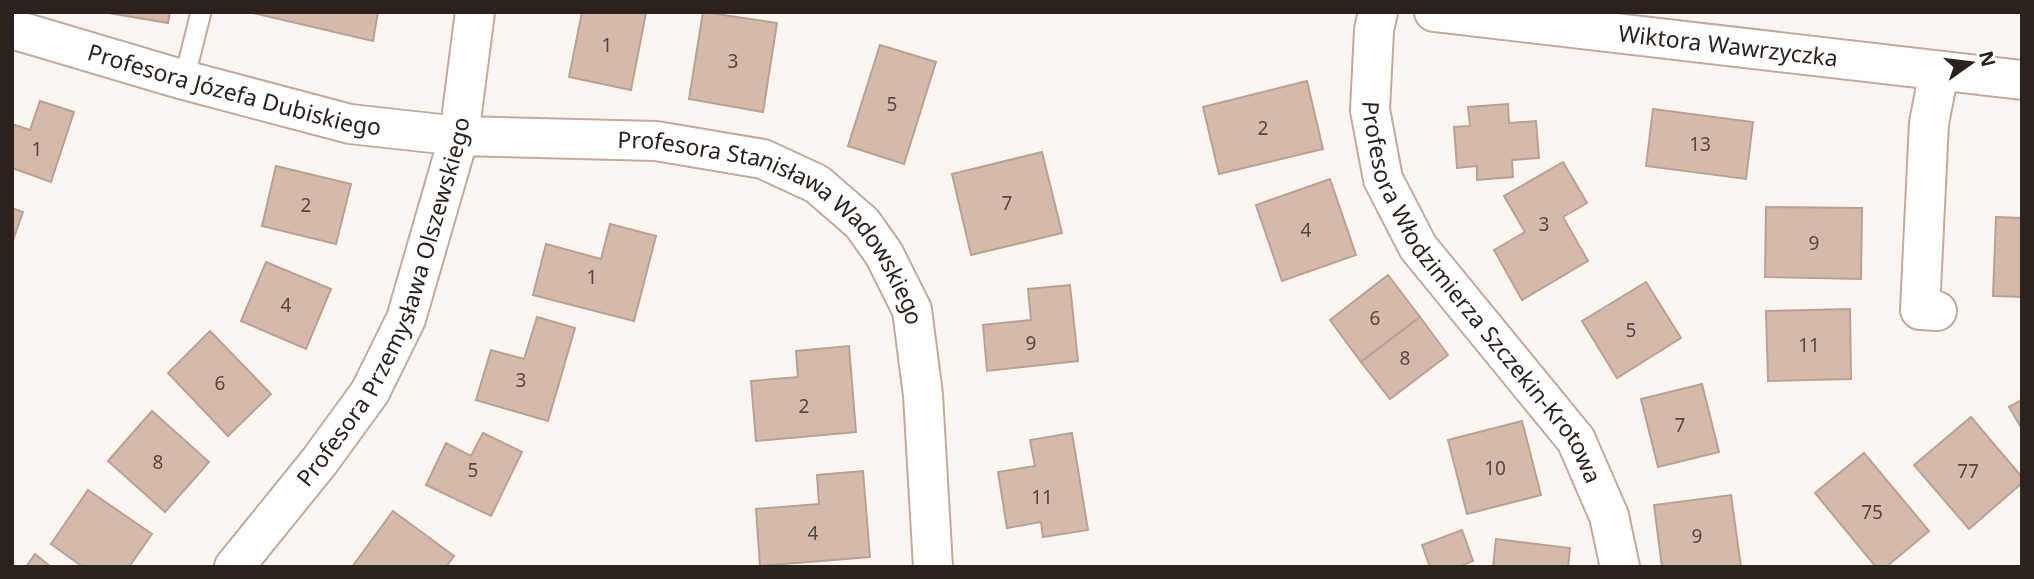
<svg xmlns="http://www.w3.org/2000/svg" width="2034" height="579" viewBox="0 0 2034 579" font-family="'Noto Sans',sans-serif">
  <style>
    .building { fill: #d5baac; stroke: #bba194; stroke-width: 2 }
    .lines { fill: none; stroke-linecap: round; stroke-linejoin: round }
    .service-casing { stroke: #c4aa9c; stroke-width: 23 }
    .minor-casing { stroke: #c4aa9c; stroke-width: 42 }
    .service { stroke: #fff; stroke-width: 19 }
    .minor { stroke: #fff; stroke-width: 38 }
    .labels { text-anchor: middle; stroke-width: 6; stroke-linejoin: round; paint-order: stroke }
    .number-label { font-size: 19px; fill: #564841 }
    .street-label { font-size: 23px; fill: #2c221d; stroke: #fff }
  </style>
  <rect width="100%" height="100%" fill="#fbf5f2"/>
  <g class="building">
    <polygon points="103,12 170,12 168,23"/>
    <polygon points="249,12 378,12 373,41"/>
    <polygon points="582,12 646,13 631,90 569,77"/>
    <polygon points="703,12 777,23 763,112 689,99"/>
    <polygon points="880,45 936,62 904,164 848,146"/>
    <polygon points="1307,81 1323,149 1219,174 1203,107"/>
    <polygon points="40,101 74,112 51,182 12,168 12,124 30,130"/>
    <polygon points="1508,104 1509,123 1536,121 1539,158 1512,160 1513,177 1477,180 1477,166 1457,168 1454,127 1470,126 1468,107"/>
    <polygon points="1653,109 1753,122 1746,179 1646,166"/>
    <polygon points="1042,152 1062,233 971,255 952,174"/>
    <polygon points="1563,162 1587,203 1563,217 1588,261 1522,300 1494,250 1525,232 1504,196"/>
    <polygon points="276,166 351,184 336,244 262,226"/>
    <polygon points="1330,179 1356,255 1282,281 1256,205"/>
    <polygon points="1766,207 1862,208 1861,279 1765,277"/>
    <polygon points="12,208 23,212 12,243"/>
    <polygon points="1996,217 2022,218 2022,297 1993,296"/>
    <polygon points="610,224 656,236 634,321 533,295 546,244 601,259"/>
    <polygon points="266,262 331,289 306,349 241,321"/>
    <polygon points="1388,275 1420,317 1361,362 1330,320"/>
    <polygon points="1646,282 1681,338 1617,378 1582,321"/>
    <polygon points="1070,285 1078,361 987,371 983,325 1031,320 1028,289"/>
    <polygon points="1850,309 1851,379 1768,381 1766,311"/>
    <polygon points="537,317 575,328 548,421 476,400 491,350 524,359"/>
    <polygon points="1420,317 1448,355 1390,399 1361,362"/>
    <polygon points="210,331 271,394 228,436 168,373"/>
    <polygon points="849,346 856,432 756,441 751,381 798,377 796,351"/>
    <polygon points="1702,384 1719,452 1658,467 1641,399"/>
    <polygon points="2022,400 2022,429 2009,407"/>
    <polygon points="152,411 209,462 165,512 108,461"/>
    <polygon points="1971,417 2022,477 2022,483 1969,529 1914,465"/>
    <polygon points="1522,421 1541,495 1467,514 1448,440"/>
    <polygon points="483,433 522,452 491,516 426,485 446,443 471,456"/>
    <polygon points="1072,433 1088,530 1043,537 1041,522 1007,528 998,472 1035,466 1030,440"/>
    <polygon points="1864,453 1929,531 1886,567 1876,567 1815,493"/>
    <polygon points="863,471 870,557 760,566 756,509 819,504 817,475"/>
    <polygon points="88,490 152,534 129,567 83,567 51,544"/>
    <polygon points="1731,495 1741,567 1662,567 1654,505"/>
    <polygon points="393,511 454,556 446,567 352,567"/>
    <polygon points="1462,530 1473,561 1458,567 1430,567 1422,545"/>
    <polygon points="1496,539 1570,548 1568,567 1493,567"/>
    <polygon points="35,554 51,567 26,567"/>
  </g>
  <g class="lines">
    <defs>
      <polyline id="service" points="184,80 201,12"/>
      <g id="minor">
        <path id="s1" d="M1378 12 1374 30 1370 110 1383 179 1418 247 1576 440 1609 516 1620 567"/>
        <path id="s2" d="M1434 12 2022 80"/>
        <path id="s3" d="M12 29 184 80 350 124 459 136 656 141 763 159 817 184 862 223 884 254 912 310 923 395 933 567"/>
        <polyline points="1937,311 1920,310 1929,123 1939,72"/>
        <path id="s4" d="M234 567 319 462 370 392 406 319 459 136 475 12"/>
      </g>
    </defs>
    <use href="#service" class="service-casing"/>
    <use href="#minor" class="minor-casing"/>
    <use href="#service" class="service"/>
    <use href="#minor" class="minor"/>
  </g>
  <g class="labels">
    <g class="number-label">
      <text x="607" y="52">1</text>
      <text x="733" y="68">3</text>
      <text x="892" y="111">5</text>
      <text x="1263" y="135">2</text>
      <text x="1700" y="151">13</text>
      <text x="37" y="156">1</text>
      <text x="1007" y="210">7</text>
      <text x="306" y="212">2</text>
      <text x="1544" y="231">3</text>
      <text x="1306" y="237">4</text>
      <text x="1814" y="250">9</text>
      <text x="592" y="284">1</text>
      <text x="286" y="312">4</text>
      <text x="1375" y="325">6</text>
      <text x="1631" y="337">5</text>
      <text x="1031" y="350">9</text>
      <text x="1809" y="352">11</text>
      <text x="1405" y="365">8</text>
      <text x="521" y="387">3</text>
      <text x="220" y="390">6</text>
      <text x="804" y="413">2</text>
      <text x="1680" y="432">7</text>
      <text x="158" y="469">8</text>
      <text x="1495" y="475">10</text>
      <text x="473" y="477">5</text>
      <text x="1968" y="478">77</text>
      <text x="1042" y="504">11</text>
      <text x="1872" y="519">75</text>
      <text x="813" y="540">4</text>
      <text x="1697" y="543">9</text>
    </g>
    <g class="street-label">
      <text dy="8" stroke="none"><textPath href="#s2" startOffset="296">Wiktora Wawrzyczka</textPath></text>
      <text dy="8" stroke="none"><textPath href="#s3" startOffset="231">Profesora Józefa Dubiskiego</textPath></text>
      <text dy="8" stroke="none"><textPath href="#s3" startOffset="810">Profesora Stanisława Wadowskiego</textPath></text>
      <text dy="8" stroke="none"><textPath href="#s1" startOffset="315">Profesora Włodzimierza Szczekin-Krotowa</textPath></text>
      <text dy="8" stroke="none"><textPath href="#s4" startOffset="310">Profesora Przemysława Olszewskiego</textPath></text>
    </g>
  </g>
  <rect width="2034" height="579" fill="none" stroke="#2c221d" stroke-width="28"/>
  <g transform="translate(1971 63) rotate(76)" stroke="#ffffff" stroke-width="5" paint-order="stroke">
  <path d="M0-5L12 26L0 18L-12 26Z" fill="#2c221d"/>
  <text y="-10" font-size="19" font-weight="bold" text-anchor="middle" fill="#2c221d">N</text>
  </g>
</svg>
